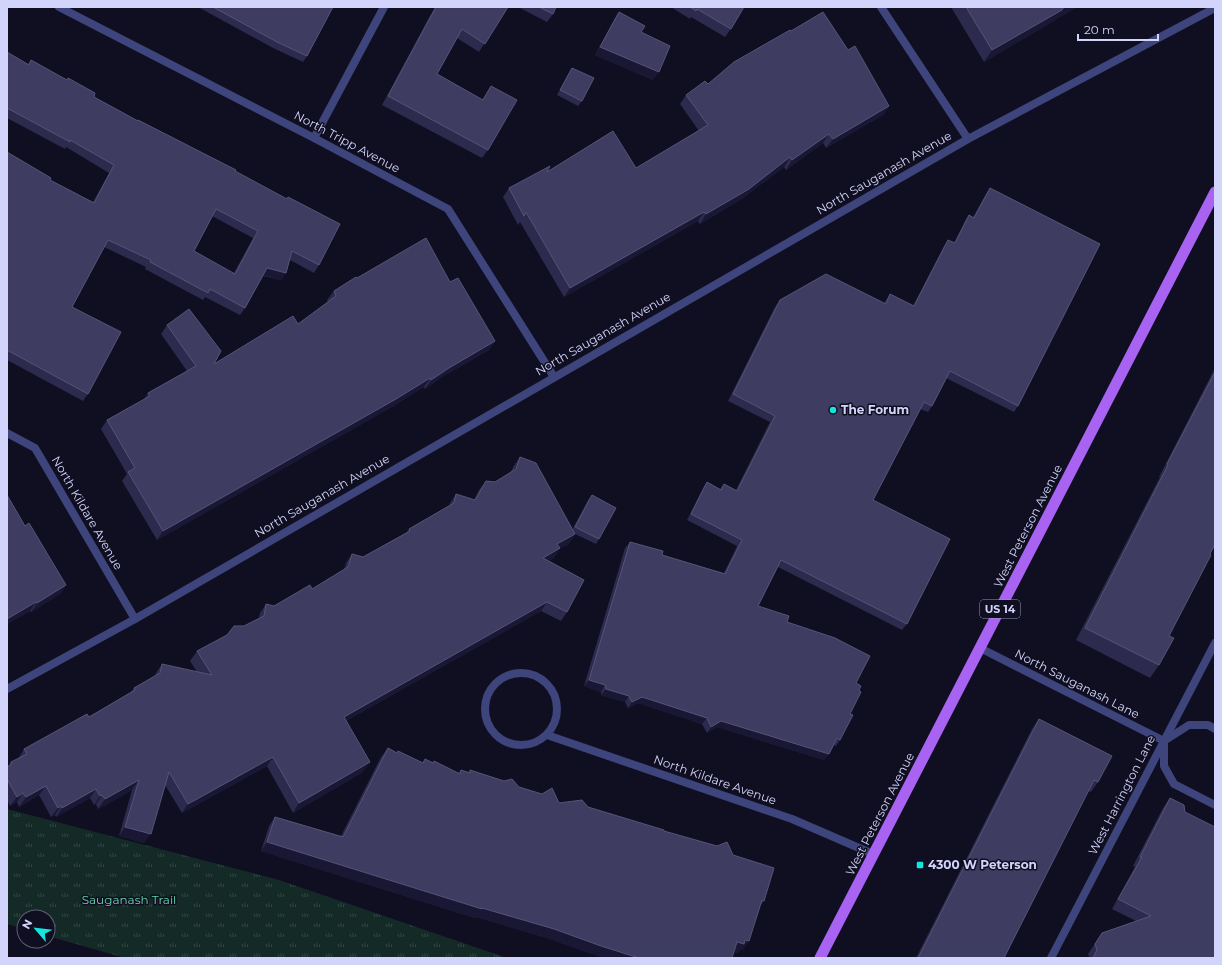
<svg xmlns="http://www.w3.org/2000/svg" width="1222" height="965" viewBox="0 0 1222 965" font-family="Montserrat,sans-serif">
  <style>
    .park { fill: url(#park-tufts) }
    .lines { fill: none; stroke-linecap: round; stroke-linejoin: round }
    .minor { stroke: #3e447c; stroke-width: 8 }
    .primary { stroke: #a963f2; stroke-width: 11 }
    .wall { fill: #2c2a4d; fill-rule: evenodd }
    .shaded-wall { fill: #191734 }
    .building { fill: #3e3c60; stroke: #555478; fill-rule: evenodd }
    .poi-dot { fill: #14e6df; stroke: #100f21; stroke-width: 1.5 }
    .labels { text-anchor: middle; stroke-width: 3; stroke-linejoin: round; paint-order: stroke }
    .shield { fill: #100f21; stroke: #9899ba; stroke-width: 1 }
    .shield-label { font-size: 11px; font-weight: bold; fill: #d3d4fb }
    .street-label { font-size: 12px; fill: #d3d4fb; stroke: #100f21 }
    .poi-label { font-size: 12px; font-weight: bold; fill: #d3d4fb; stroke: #100f21; text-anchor: start }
    .park-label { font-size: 12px; fill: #65d5aa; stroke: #100f21 }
  </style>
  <defs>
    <pattern id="park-tufts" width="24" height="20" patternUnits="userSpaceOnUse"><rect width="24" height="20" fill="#132a26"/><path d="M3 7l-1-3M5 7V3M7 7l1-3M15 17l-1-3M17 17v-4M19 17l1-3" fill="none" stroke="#344846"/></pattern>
  </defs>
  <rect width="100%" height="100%" fill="#100f21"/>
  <polygon class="park" points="7,809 279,880 507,958 125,958 48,936 48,917 24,917 24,929 7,924"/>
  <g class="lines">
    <g class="minor">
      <polyline points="59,7 314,138 448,209 554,377"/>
      <polyline points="881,7 968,139"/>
      <polyline points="314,138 384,7"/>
      <polyline points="7,433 35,448 135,619"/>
      <polyline points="980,648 1164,741"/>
      <circle cx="521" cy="709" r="36"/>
      <polyline points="7,689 135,619 968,139 1215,8"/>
      <polyline points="547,735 792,819 873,854"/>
      <polyline points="1164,741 1189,725 1208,725 1215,729"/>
      <polyline points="1164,742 1164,766 1174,784 1215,805"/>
      <polyline points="1051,958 1215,643"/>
    </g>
    <polyline class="primary" points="820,958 1215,192"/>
  </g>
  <g class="wall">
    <polygon points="198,7 333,7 307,56 303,62 273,48"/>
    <polygon points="435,7 508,7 479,52 457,38 437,74 482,100 491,86 488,150 482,158 382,105 426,23"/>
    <polygon points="518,7 556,7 553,14 547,22"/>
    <polygon points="671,7 744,7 731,29 725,37 691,17 690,19"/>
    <polygon points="951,7 1077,7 1056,19 1054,21 984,62"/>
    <polygon points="619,12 641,32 653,80 595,55 614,20"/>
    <polygon points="791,31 848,50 889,106 883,115 826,148 823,143 786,170 784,167 743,198 700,224 698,221 564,297 520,222 518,225 503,197 509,188 547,172 636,168 699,131 680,104 686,95 708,84"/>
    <path d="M7 52 28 64 31 60 94 97 137 121 235 171 319 265 314 273 290 260 286 273 281 280 263 276 245 308 240 315 205 297 203 300 145 269 146 267 104 247 72 307 88 394 83 401 7 360V152L50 180 93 202 109 173 66 147 65 149 7 118ZM212 216 253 238 234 273 194 251Z"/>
    <polygon points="572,68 582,101 578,106 557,95 569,73"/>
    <polygon points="990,188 1018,406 1014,412 946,378 932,406 928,412 920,409 873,500 907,624 902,630 778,567 758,606 787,622 856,683 859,690 840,740 836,746 834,745 829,754 824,760 717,727 707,733 702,724 638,703 628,708 625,702 601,695 601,692 584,686 625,548 630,542 662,555 724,573 737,546 687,520 703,488 707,482 720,489 724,484 736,490 770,422 728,401 775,307 780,300 884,303 890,294 913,306 944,246 948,240 954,243 965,221 969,215 973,217 986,194"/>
    <polygon points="357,278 450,282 495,341 489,350 442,377 425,389 424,387 390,408 157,540 122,481 127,474 101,429 107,420 144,399 148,393 187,371 161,334 167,325 214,364 298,324 328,302 327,300 334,291"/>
    <polygon points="1215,368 1215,544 1169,636 1159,665 1150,678 1076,640 1160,477 1159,477"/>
    <polygon points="520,457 572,530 588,500 592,495 599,539 596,544 575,534 569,544 560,548 554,558 548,561 567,612 561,621 541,611 346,721 363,772 293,813 267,766 182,813 165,785 144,843 119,836 132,790 98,809 96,804 94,805 90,798 56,817 55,815 51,817 39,795 19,807 17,802 10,806 7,800 7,767 11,762 18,759 24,749 89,717 131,692 134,688 155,676 156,673 162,664 197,672 190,661 197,651 259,618 260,613 266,604 274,606 312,589 344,570 346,563 352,554 363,557 406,533 409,529 449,506 450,503 456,494 474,500 479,490 486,481 495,482 511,472 513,467"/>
    <polygon points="7,495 25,526 66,585 60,594 31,612 30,611 7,624"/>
    <polygon points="1039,719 1098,782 1091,792 1088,791 1004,958 916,958 1032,729"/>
    <polygon points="388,748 397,753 423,763 425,759 433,763 458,773 461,770 469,773 470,770 519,787 559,803 588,807 664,831 733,855 764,901 760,906 743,950 741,949 738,953 734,952 732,958 604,958 547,938 476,917 475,918 261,851 269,826 275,817 341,836 381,757"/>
    <polygon points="1170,798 1185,812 1215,958 1090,958 1088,954 1102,933 1136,921 1112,909 1135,867 1133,866 1163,808"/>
  </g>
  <g class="shaded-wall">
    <polygon points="1065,7 1077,7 1056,19 1054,21 984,62 992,50"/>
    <polygon points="600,47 659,72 653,80 595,55"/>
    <polygon points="889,106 883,115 826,148 833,139"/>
    <polygon points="829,134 823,143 786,170 792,160"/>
    <polygon points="790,157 784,167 743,198 700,224 706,214"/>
    <polygon points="704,212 698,221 564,297 570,288"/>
    <polygon points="267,268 286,273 281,280 262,275"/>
    <polygon points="495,341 489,350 442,377 425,389 431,380 449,368"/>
    <polygon points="430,378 424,387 390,408 157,540 163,531"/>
    <polygon points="575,534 569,544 551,553 557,544"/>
    <polygon points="560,548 554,558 537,567 543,558"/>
    <polygon points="66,585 60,594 31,612 37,603"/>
    <polygon points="36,602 30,611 7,624 7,619"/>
    <polygon points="547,602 541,611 337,726 344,717"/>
    <polygon points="589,680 605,685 601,692 584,686"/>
    <polygon points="606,689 629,696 625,702 601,695"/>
    <polygon points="642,697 707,718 702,724 638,703 628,708 632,702"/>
    <polygon points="721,721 829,754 824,760 717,727 707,733 711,727"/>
    <polygon points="273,757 267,766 182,813 188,804"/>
    <polygon points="370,762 363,772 293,813 299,803"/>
    <polygon points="139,780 132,790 98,809 105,799"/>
    <polygon points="46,786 39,795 19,807 26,797"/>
    <polygon points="96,789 90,798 56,817 62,808"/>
    <polygon points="23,793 17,802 10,806 17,797"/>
    <polygon points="102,795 96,804 94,805 100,796"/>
    <polygon points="61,806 55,815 51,817 58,808"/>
    <polygon points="125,827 151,834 144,843 119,836"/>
    <polygon points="267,842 482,908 554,929 639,958 604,958 547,938 476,917 475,918 261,851"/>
    <polygon points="745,940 749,941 743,950 741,949 738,953 731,951 737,942"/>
  </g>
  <g class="building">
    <polygon points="213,7 333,7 307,56 277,42"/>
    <polygon points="436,7 508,7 485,44 462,29 437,74 483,100 491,86 517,100 488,150 388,96"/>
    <polygon points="539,7 556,7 553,14"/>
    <polygon points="690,7 744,7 731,29 697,9 696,11"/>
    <polygon points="966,7 1065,7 1062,9 1062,10 992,50"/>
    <polygon points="619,12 645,26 641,32 670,46 659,72 600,47"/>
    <polygon points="823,12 848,50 855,46 889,106 833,139 829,134 792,160 790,157 749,189 706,214 704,212 570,288 526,212 524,216 509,188 550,166 547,172 613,131 636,168 708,125 686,95 705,81 708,84 734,62 790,30 791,31"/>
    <path d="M7 52 29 65 31 60 67 80 68 78 95 93 94 97 138 121V120L236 170 235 171 287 199 288 197 340 224 319 265 292 251 286 273 267 268 245 308 210 289 208 293 150 262 151 260 108 240 72 307 121 332 88 394 7 350V152L51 178 50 180 94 203 114 165 70 140V142L7 108ZM216 209 258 231 235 274 194 251Z"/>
    <polygon points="572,68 594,78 582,101 560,90"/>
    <polygon points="990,188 1100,244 1018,406 950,371 932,406 924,402 873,500 950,539 907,624 781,560 758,606 789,616 787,622 835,638 870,656 856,683 861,686 859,690 861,692 850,714 853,715 840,740 837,738 829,754 721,721 711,727 707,718 642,697 632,702 629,696 606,689 605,685 589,680 630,542 663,551 662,555 725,574 742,540 691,514 707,482 721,490 724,484 737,491 775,416 733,394 780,300 826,274 886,304 890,294 914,306 948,240 955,243 969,215 974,218"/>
    <polygon points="426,238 450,282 458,278 495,341 449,368 431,380 430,378 396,399 163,531 128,472 135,468 107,420 150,396 148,393 196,366 167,325 189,309 221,351 214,364 293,316 298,324 336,296 334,291 356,277 357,278"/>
    <polygon points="1215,372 1215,544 1210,554 1211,555 1169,636 1174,638 1159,665 1085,628 1168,465 1167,464"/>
    <polygon points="520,457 536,463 575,534 557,544 560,548 543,558 584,580 567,612 547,602 344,717 370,762 299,803 273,757 188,804 169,772 151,834 125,827 139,780 105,799 102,795 100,796 96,789 62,808 61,806 58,808 46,786 26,797 23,793 17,797 7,779 7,767 11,765 11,762 27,754 24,749 87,714 89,717 135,690 134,688 160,673 162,664 212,675 197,651 227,635 234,626 244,626 264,616 266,604 274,606 310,585 312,589 348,567 352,554 363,557 410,531 409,529 454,503 456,494 475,500 486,481 495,482 516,469"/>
    <polygon points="7,495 25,526 29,523 66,585 37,603 36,602 7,619"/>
    <polygon points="592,495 616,508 599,539 575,527"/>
    <polygon points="1039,719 1112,756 1098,782 1094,780 1004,958 918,958"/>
    <polygon points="388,748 397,753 398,751 423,763 425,759 433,763 434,761 460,774 461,770 470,773 470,770 504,781 512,779 519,787 542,794 552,788 559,803 582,800 588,807 664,830 664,831 717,846 727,842 733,855 774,868 764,901 762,900 749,941 745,940 744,944 737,942 732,958 639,958 601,946 554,929 482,908 482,909 267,842 275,817 343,837"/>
    <polygon points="1170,798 1184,805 1185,812 1215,827 1215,958 1093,958 1097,950 1095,944 1102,933 1151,916 1118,899 1142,857 1140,857"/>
  </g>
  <g class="poi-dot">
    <circle cx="833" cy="410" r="4"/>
    <rect x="916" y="861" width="8" height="8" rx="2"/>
  </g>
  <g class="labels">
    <rect class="shield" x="980" y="600" width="40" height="18" rx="3"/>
    <g class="shield-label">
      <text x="1000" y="613">US 14</text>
    </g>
    <g class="street-label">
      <text transform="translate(347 142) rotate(28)" y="4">North Tripp Avenue</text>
      <text transform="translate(884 173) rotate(-30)" y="4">North Sauganash Avenue</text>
      <text transform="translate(603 334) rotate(-30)" y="4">North Sauganash Avenue</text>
      <text transform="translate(322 496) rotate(-30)" y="4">North Sauganash Avenue</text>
      <text transform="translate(87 513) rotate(60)" y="4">North Kildare Avenue</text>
      <text transform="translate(1028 526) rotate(-63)" y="4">West Peterson Avenue</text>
      <text transform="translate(1077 684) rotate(27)" y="4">North Sauganash Lane</text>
      <text transform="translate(715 780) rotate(19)" y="4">North Kildare Avenue</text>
      <text transform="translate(1122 795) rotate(-63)" y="4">West Harrington Lane</text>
      <text transform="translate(880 814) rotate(-63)" y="4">West Peterson Avenue</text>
    </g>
    <g class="poi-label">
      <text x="841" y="414">The Forum</text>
      <text x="928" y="869">4300 W Peterson</text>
    </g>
    <g class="park-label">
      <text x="129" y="904">Sauganash Trail</text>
    </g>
  </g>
  <rect width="1222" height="965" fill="none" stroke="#d3d4fb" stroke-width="16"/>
  <g transform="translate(36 929) rotate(298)"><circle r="19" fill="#100f21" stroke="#5e5e78"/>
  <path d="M0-3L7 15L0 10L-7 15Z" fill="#14e6df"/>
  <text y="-6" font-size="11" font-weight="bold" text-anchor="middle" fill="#d3d4fb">N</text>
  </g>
  <path d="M1078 34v6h80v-6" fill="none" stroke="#d3d4fb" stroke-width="2"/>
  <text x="1084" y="34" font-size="12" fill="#d3d4fb" stroke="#100f21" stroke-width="3" paint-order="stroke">20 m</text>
</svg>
